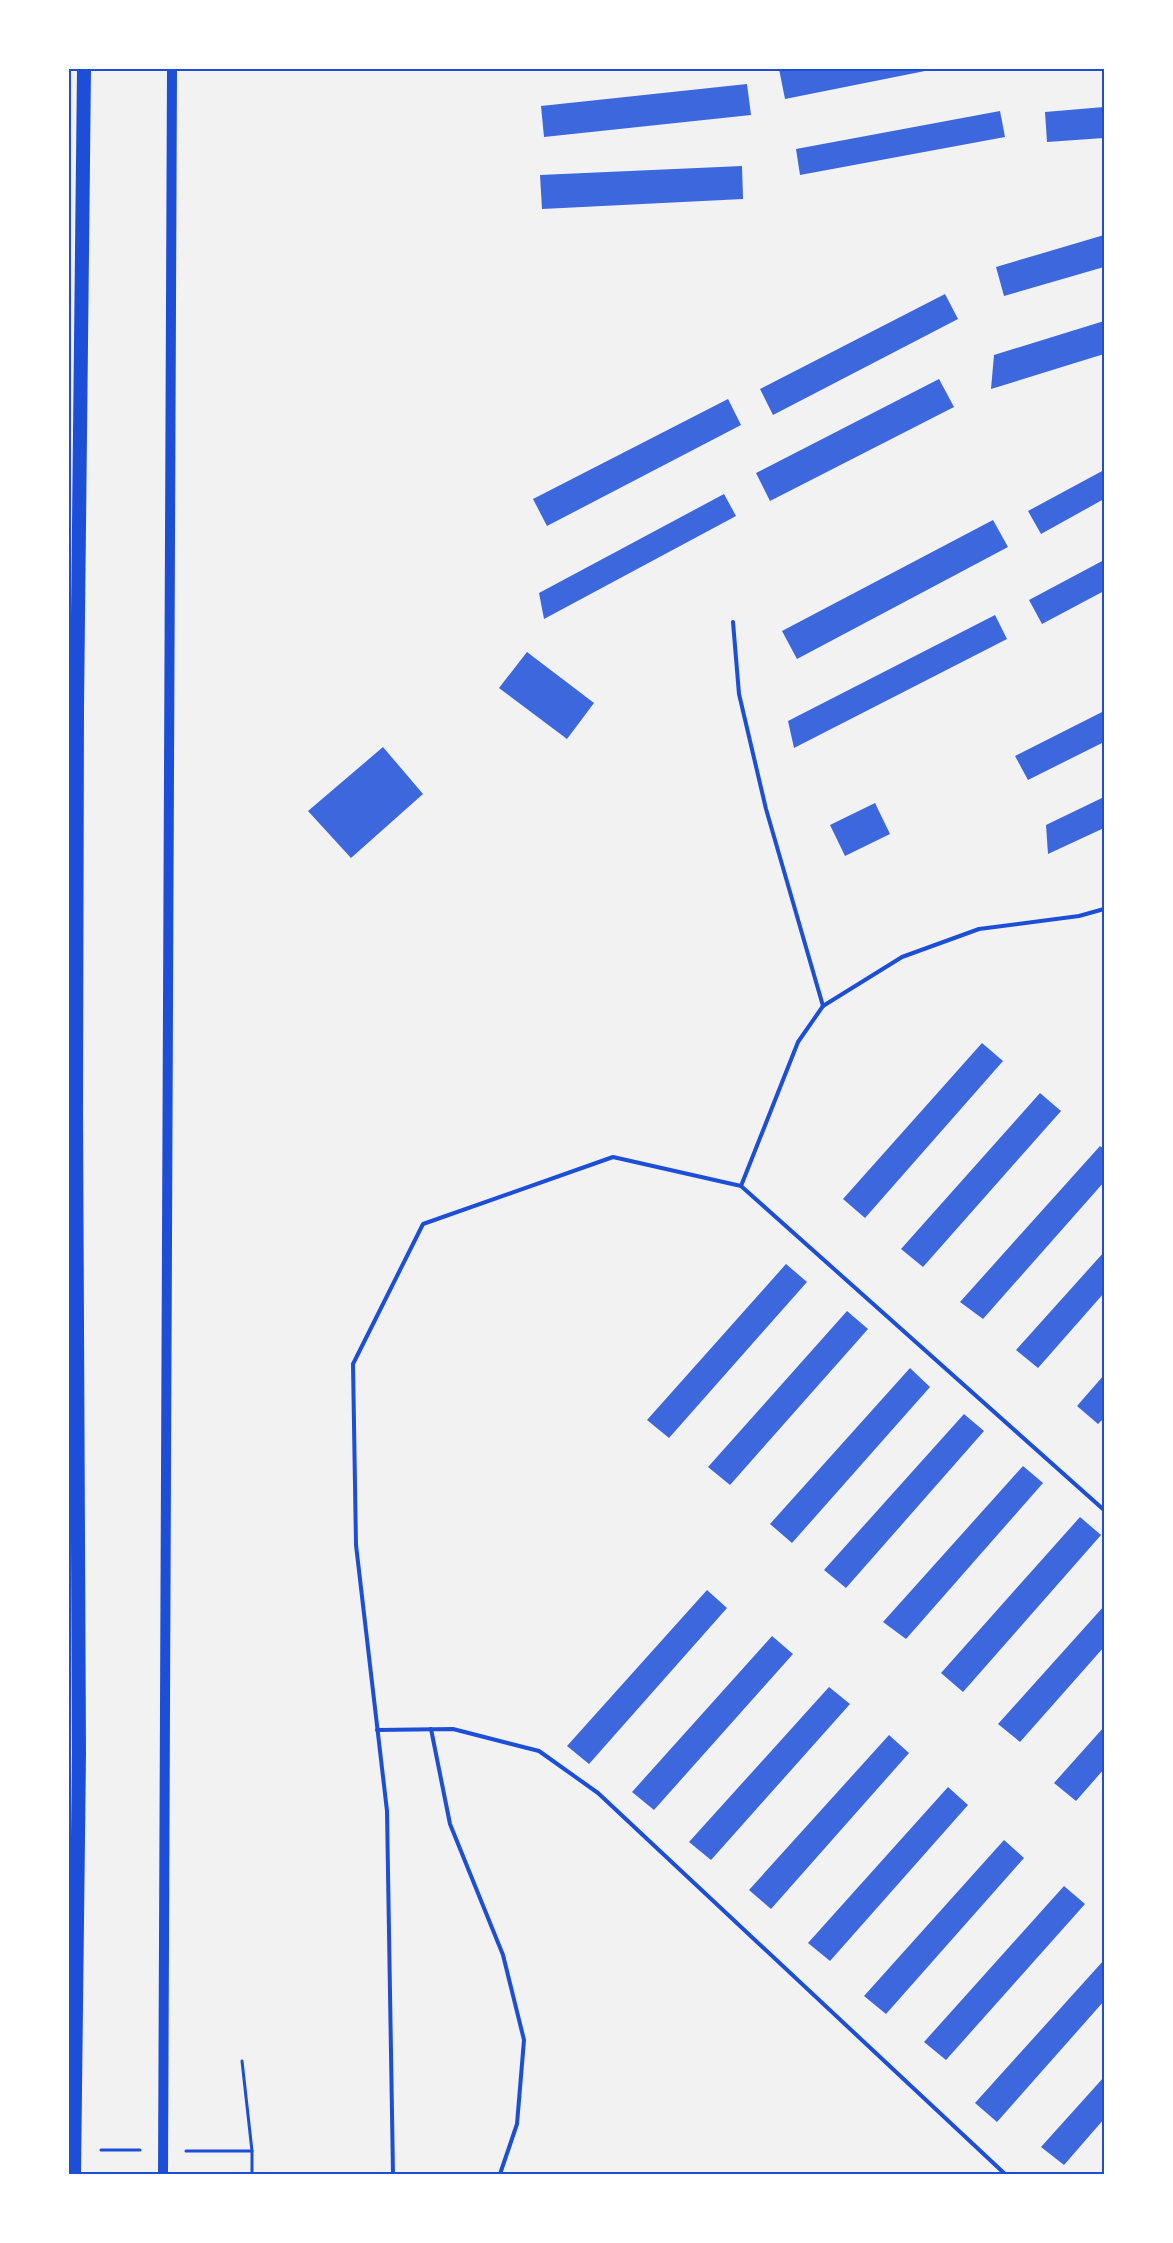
<svg xmlns="http://www.w3.org/2000/svg" width="1173" height="2243" viewBox="0 0 1173 2243" font-family="'DejaVu Sans',sans-serif">
  <style>
    .building { fill: #3d67dc }
    .lines { fill: none; stroke-linecap: round; stroke-linejoin: round }
    .path { stroke: #1d4ed8; stroke-width: 3 }
    .service { stroke: #1d4ed8; stroke-width: 4 }
    .secondary { stroke: #1d4ed8; stroke-width: 10 }
    .trunk { stroke: #1d4ed8; stroke-width: 14 }
    .neatline { fill: none; stroke: #1d4ed8; stroke-width: 2 }
  </style>
  <rect width="100%" height="100%" fill="#f2f2f2"/>
  <g class="building">
    <polygon points="779,69 930,69 930,70 785,99"/>
    <polygon points="747,84 751,115 544,137 541,106"/>
    <polygon points="1104,107 1104,138 1047,142 1045,112"/>
    <polygon points="1000,111 1005,137 800,175 796,149"/>
    <polygon points="742,166 743,199 542,209 540,175"/>
    <polygon points="1104,235 1104,267 1004,296 996,267"/>
    <polygon points="945,294 958,319 773,415 760,389"/>
    <polygon points="1104,321 1104,354 991,389 994,355"/>
    <polygon points="939,379 954,407 770,501 756,473"/>
    <polygon points="728,399 741,425 547,526 533,499"/>
    <polygon points="1104,470 1104,499 1041,534 1028,511"/>
    <polygon points="724,494 736,516 544,619 539,593"/>
    <polygon points="993,520 1008,547 797,659 782,631"/>
    <polygon points="1104,560 1104,591 1042,624 1029,600"/>
    <polygon points="995,615 1007,639 794,748 788,721"/>
    <polygon points="527,652 594,703 567,739 499,688"/>
    <polygon points="1104,711 1104,742 1028,780 1015,756"/>
    <polygon points="383,747 423,794 351,858 308,811"/>
    <polygon points="1104,797 1104,828 1048,854 1046,825"/>
    <polygon points="875,803 890,834 845,856 830,825"/>
    <polygon points="982,1043 1003,1061 865,1218 843,1199"/>
    <polygon points="1040,1093 1061,1111 923,1267 901,1249"/>
    <polygon points="1100,1146 1104,1149 1104,1182 983,1319 960,1302"/>
    <polygon points="1104,1252 1104,1293 1038,1368 1016,1350"/>
    <polygon points="786,1264 807,1282 669,1438 647,1420"/>
    <polygon points="847,1311 868,1329 730,1485 708,1467"/>
    <polygon points="910,1368 930,1387 792,1543 770,1524"/>
    <polygon points="1104,1375 1104,1418 1098,1424 1077,1406"/>
    <polygon points="964,1414 984,1431 846,1588 824,1570"/>
    <polygon points="1023,1466 1043,1483 906,1639 883,1622"/>
    <polygon points="1080,1517 1101,1535 963,1692 941,1673"/>
    <polygon points="707,1590 727,1608 589,1764 567,1746"/>
    <polygon points="1104,1606 1104,1647 1020,1742 998,1724"/>
    <polygon points="772,1636 793,1654 654,1810 632,1792"/>
    <polygon points="829,1687 850,1704 711,1860 689,1842"/>
    <polygon points="1104,1727 1104,1769 1076,1801 1054,1783"/>
    <polygon points="889,1735 909,1753 771,1909 749,1890"/>
    <polygon points="948,1787 968,1805 830,1961 808,1943"/>
    <polygon points="1004,1840 1024,1858 886,2014 864,1996"/>
    <polygon points="1064,1886 1085,1904 946,2060 924,2042"/>
    <polygon points="1104,1960 1104,2001 997,2122 975,2103"/>
    <polygon points="1104,2077 1104,2119 1064,2165 1041,2147"/>
  </g>
  <g class="lines">
    <g class="path">
      <polyline points="242,2061 252,2151"/>
      <polyline points="101,2150 140,2150"/>
      <polyline points="186,2151 252,2151 252,2174"/>
    </g>
    <g class="service">
      <polyline points="733,622 739,694 766,809 823,1006"/>
      <polyline points="741,1186 798,1042 823,1006 902,957 979,929 1079,916 1104,909"/>
      <polyline points="431,1729 450,1824 503,1955 524,2040 517,2124 500,2174"/>
      <polyline points="377,1730 453,1729 539,1751 598,1793 1005,2174"/>
      <polyline points="393,2174 387,1811 356,1545 353,1364 423,1224 613,1157 741,1186 1104,1510"/>
    </g>
    <polyline class="secondary" points="163,2174 172,69"/>
    <polyline class="trunk" points="74,2174 79,1753 76,1111 77,708 84,69"/>
  </g>
  <rect width="1173" height="2243" fill="none" stroke="#ffffff" stroke-width="140"/>
  <rect x="70" y="70" width="1033" height="2103" class="neatline"/>
</svg>
